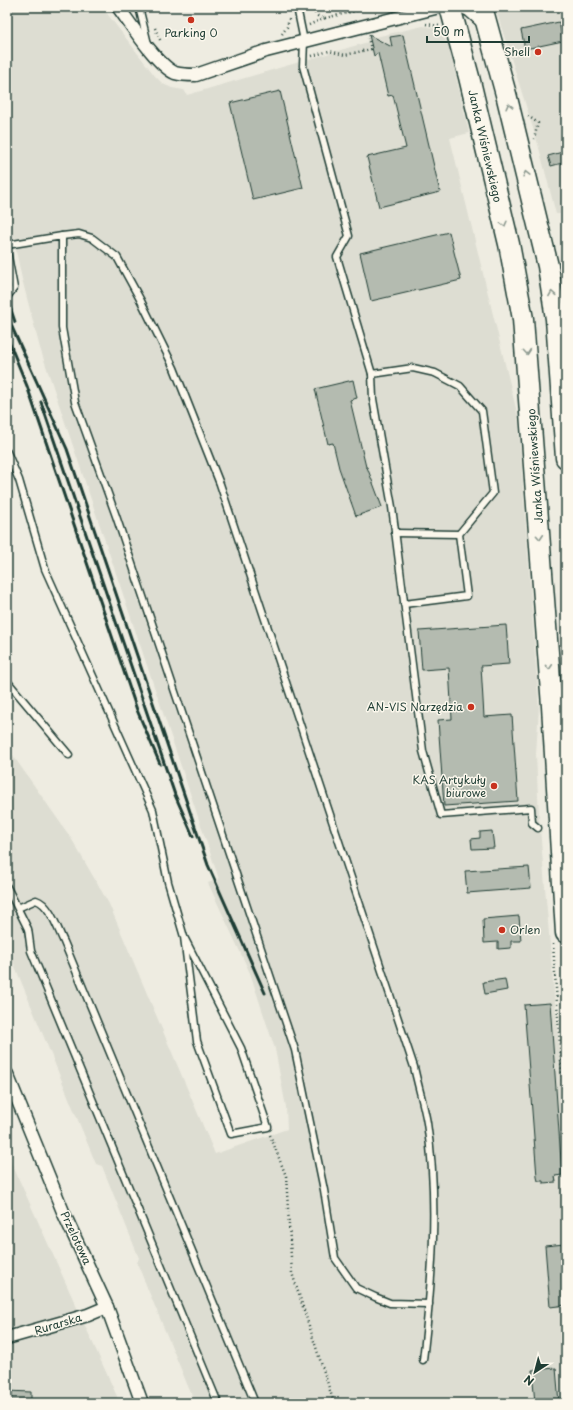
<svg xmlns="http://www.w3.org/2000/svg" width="573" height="1410" viewBox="0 0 573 1410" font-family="'Playpen Sans',sans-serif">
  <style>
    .built { fill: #ddddd2 }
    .building { fill: #b4bbb0; stroke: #1f3d34 }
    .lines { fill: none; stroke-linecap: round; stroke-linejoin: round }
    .service-casing { stroke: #1f3d34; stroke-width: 9 }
    .minor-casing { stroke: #1f3d34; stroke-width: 15 }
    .trunk-casing { stroke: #1f3d34; stroke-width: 23 }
    .path { stroke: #1f3d34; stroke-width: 2.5; stroke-dasharray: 1 3; stroke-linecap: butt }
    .service { stroke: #fbf7ec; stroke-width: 6 }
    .minor { stroke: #fbf7ec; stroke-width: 12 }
    .trunk { stroke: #fbf7ec; stroke-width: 20 }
    .rail { stroke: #1f3d34; stroke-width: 3 }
    .oneway { stroke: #8d9a90 }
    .poi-dot { fill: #c8321e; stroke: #fbf7ec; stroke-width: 1.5 }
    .labels { text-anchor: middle; stroke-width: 3; stroke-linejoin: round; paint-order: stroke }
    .poi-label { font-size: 11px; fill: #1f3d34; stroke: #fbf7ec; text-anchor: end }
    .street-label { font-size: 11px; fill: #1f3d34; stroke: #fbf7ec }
  </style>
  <rect width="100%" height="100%" fill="#eeece1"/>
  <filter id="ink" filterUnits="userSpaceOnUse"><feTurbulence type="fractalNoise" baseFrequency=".025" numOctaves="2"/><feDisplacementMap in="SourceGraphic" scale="8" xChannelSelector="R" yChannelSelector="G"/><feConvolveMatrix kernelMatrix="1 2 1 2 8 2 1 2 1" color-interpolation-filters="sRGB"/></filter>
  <g filter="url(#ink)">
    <g class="built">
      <polygon points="7,7 102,7 155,76 163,84 172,88 184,90 187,95 368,42 367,39 423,26 433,28 442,35 449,46 469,133 450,138 518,417 539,708 536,754 539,817 566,1132 566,1403 195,1403 137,1263 139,1258 102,1166 96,1164 7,947 7,879 14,875 7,863 7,747 71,838 109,904 215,1154 287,1129 286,1107 275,1049 250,973 208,883 219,879 40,348 22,279 7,208"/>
      <polygon points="495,7 566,7 566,214 556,214 538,144"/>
      <polygon points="7,1152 12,1164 120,1403 7,1403"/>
    </g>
    <g class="building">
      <polygon points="559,22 563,41 525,49 521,30"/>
      <polygon points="369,35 392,47 390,37 403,35 440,192 379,207 367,157 406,148 393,95 388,96 378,53 374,56"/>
      <polygon points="280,91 303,188 253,200 230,103"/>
      <polygon points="566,151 566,162 551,166 548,156"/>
      <polygon points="449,232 461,280 371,301 360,253"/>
      <polygon points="353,380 357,398 350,400 366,467 367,467 382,507 356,516 339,468 333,443 328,444 315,389"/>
      <polygon points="506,625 509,664 481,666 484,717 512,715 518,801 444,806 438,720 452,719 449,668 422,670 419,631"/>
      <polygon points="492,831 494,848 472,849 471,839 480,838 480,832"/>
      <polygon points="529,867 531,888 467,893 465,871"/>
      <polygon points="519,916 521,941 511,941 511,948 498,949 498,942 484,943 483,919"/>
      <polygon points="505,979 507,990 485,994 483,982"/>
      <polygon points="550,1003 562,1175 555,1176 556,1182 543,1183 543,1181 538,1181 537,1177 524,1005"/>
      <polygon points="564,1244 566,1305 550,1307 545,1246"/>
      <polygon points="556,1368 559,1403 535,1403 532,1370"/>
      <polygon points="7,1391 31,1392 31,1403 7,1403"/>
    </g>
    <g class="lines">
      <defs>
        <g id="service">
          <polyline points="139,7 148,44"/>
          <polyline points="297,7 304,41 303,66 349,236 337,257 372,374 373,399 392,507 423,751 441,815 531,808 532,823 538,828"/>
          <path d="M62 236 79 234 92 238 117 257 141 301 174 368 220 484 414 1067C418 1086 424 1105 427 1123 439 1201 432 1282 423 1360"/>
          <polyline points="7,245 62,236 62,328 75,402 116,516 295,1050 324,1190 335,1258 356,1288 375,1297 390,1303 429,1304"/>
          <polyline points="7,251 14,288 7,297"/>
          <polyline points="372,374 413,368 435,373 460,386 482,411 493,493 459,534 467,596 404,604"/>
          <polyline points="7,452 19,480 45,569 153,810 168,882 184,937 241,1048 268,1127 231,1134 197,1041 184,937"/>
          <polyline points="395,533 459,534"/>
          <polyline points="7,681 69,755"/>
          <polyline points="7,887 28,929 31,951 218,1403"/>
          <path d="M18 908 36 900C50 904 58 930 64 942L255 1403"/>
        </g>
        <g id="minor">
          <path d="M118 7C130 23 157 65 175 73 182 75 189 75 196 75L266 51 439 7"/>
          <polyline points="462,7 469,10 486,25"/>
          <polyline points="7,1074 64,1214 107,1307 142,1403"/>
          <polyline points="7,1338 88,1315 107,1307"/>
        </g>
        <g id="trunk">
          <polyline points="450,7 469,77 509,244 523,319 552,706 566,933"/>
          <polyline points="482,7 507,98 548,266 556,319 566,458"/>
        </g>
      </defs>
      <use href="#service" class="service-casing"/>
      <use href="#minor" class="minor-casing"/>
      <use href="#trunk" class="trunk-casing"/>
      <g class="path">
        <polyline points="309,7 318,16 325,18 373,7"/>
        <polyline points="426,24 439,26"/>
        <polyline points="309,25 325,18"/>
        <polyline points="155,28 161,42"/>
        <polyline points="282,34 287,27 289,19"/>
        <polyline points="312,56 329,51 345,55 371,49 368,38"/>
        <polyline points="528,116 538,123 534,139"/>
        <polyline points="553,944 563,1090 566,1107"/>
        <polyline points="270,1135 286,1176 292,1273 334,1403"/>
      </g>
      <use href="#service" class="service"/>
      <use href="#minor" class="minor"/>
      <use href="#trunk" class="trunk"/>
      <g class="rail">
        <polyline points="7,298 15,322"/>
        <polyline points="7,316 67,449 208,865 265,993"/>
        <polyline points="7,337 27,386 137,710 160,764"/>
        <polyline points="41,402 175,795 193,836"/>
      </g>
    </g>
    <defs><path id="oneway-chevron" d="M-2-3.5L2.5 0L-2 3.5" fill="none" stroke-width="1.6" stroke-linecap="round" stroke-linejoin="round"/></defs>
    <g class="oneway">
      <use href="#oneway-chevron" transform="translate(509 106) rotate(-104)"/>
      <use href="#oneway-chevron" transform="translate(526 174) rotate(-104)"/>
      <use href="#oneway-chevron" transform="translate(504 224) rotate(76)"/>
      <use href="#oneway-chevron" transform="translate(552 294) rotate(-99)"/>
      <use href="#oneway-chevron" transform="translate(527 352) rotate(85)"/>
      <use href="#oneway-chevron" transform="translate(540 537) rotate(86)"/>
      <use href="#oneway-chevron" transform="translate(549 667) rotate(86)"/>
    </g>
  </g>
  <g class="poi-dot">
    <circle cx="191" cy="20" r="4"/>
    <circle cx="538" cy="52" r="4"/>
    <circle cx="471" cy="707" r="4"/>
    <circle cx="494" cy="786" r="4"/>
    <circle cx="502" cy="930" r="4"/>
  </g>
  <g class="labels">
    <g class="poi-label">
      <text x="191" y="37" text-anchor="middle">Parking 0</text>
      <text x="530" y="56">Shell</text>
      <text x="463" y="711">AN-VIS Narzędzia</text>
      <text x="486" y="784">KAS Artykuły<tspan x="486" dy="13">biurowe</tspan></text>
      <text x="510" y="934" text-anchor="start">Orlen</text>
    </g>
    <g class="street-label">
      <text transform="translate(485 146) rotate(77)" y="4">Janka Wiśniewskiego</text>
      <text transform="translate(535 466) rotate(-94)" y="4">Janka Wiśniewskiego</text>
      <text transform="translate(76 1238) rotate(65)" y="4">Przelotowa</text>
      <text transform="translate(58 1324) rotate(-17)" y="4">Rurarska</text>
    </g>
  </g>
  <rect width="573" height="1410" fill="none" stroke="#fbf7ec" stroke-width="24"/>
  <rect x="12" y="12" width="549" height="1386" fill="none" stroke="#1f3d34" stroke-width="1.5" filter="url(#ink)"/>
  <g transform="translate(535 1372) rotate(216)" stroke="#fbf7ec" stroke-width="3" paint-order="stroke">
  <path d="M0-3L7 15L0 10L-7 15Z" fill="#1f3d34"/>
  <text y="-6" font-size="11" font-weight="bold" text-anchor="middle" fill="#1f3d34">N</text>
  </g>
  <path d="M427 36v6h102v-6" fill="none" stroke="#1f3d34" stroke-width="2"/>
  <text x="433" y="36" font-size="12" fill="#1f3d34" stroke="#fbf7ec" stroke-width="3" paint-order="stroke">50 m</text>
</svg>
